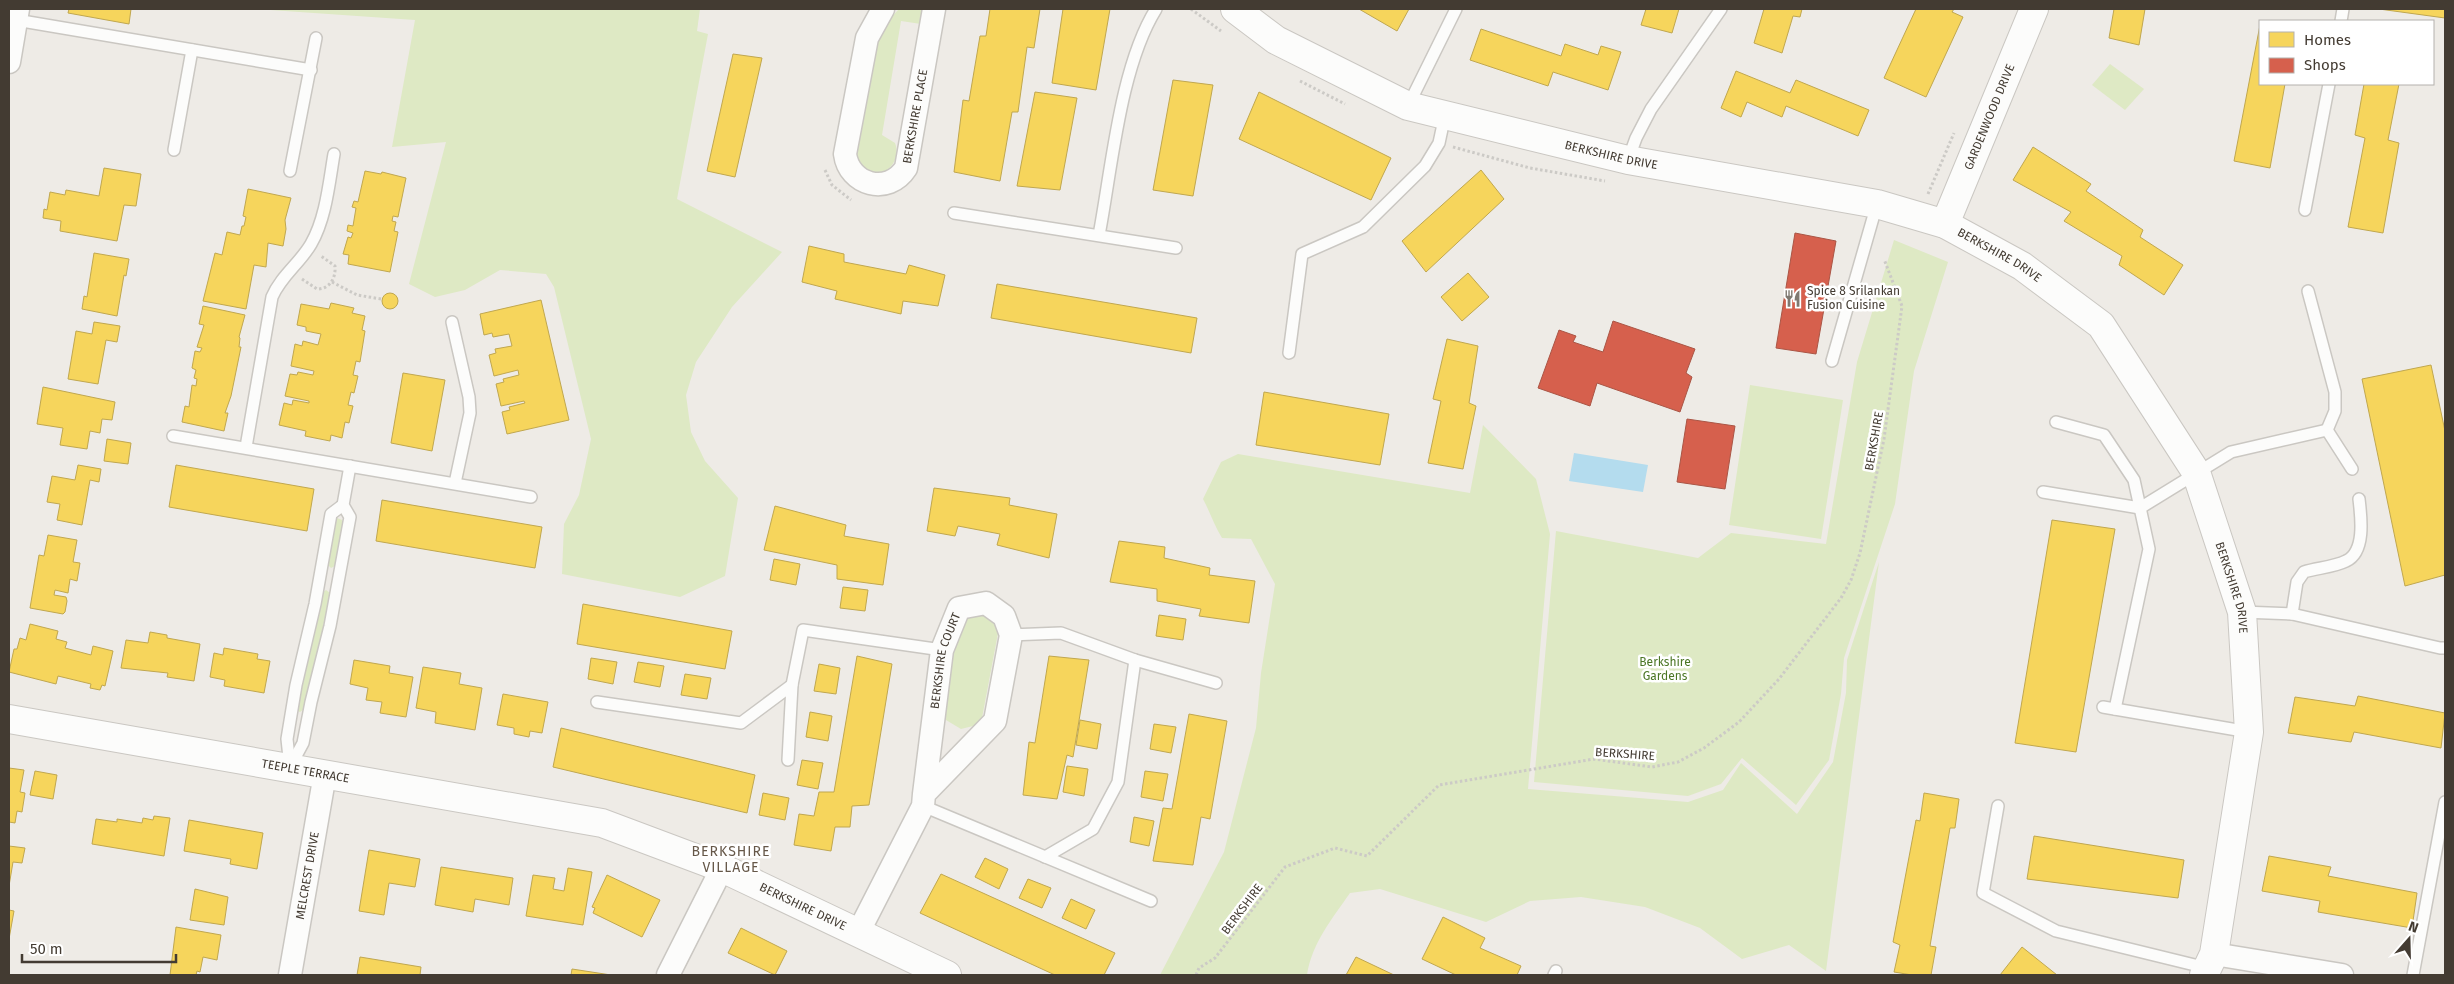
<svg xmlns="http://www.w3.org/2000/svg" width="2454" height="984" viewBox="0 0 2454 984" font-family="'Fira Sans',sans-serif">
  <style>
    .green { fill: #dee9c4 }
    .water { fill: #b4dcee }
    .homes { fill: #f6d55c; stroke: #c0a74f }
    .shops { fill: #d6604d; stroke: #aa5545 }
    .lines { fill: none; stroke-linecap: round; stroke-linejoin: round }
    .service-casing { stroke: #cac7c2; stroke-width: 14 }
    .minor-casing { stroke: #cac7c2; stroke-width: 25 }
    .tertiary-casing { stroke: #cac7c2; stroke-width: 30 }
    .path { stroke: #cccac6; stroke-width: 3; stroke-dasharray: 2.5 2.5; stroke-linecap: butt }
    .service { stroke: #fcfcfb; stroke-width: 11 }
    .minor { stroke: #fcfcfb; stroke-width: 22 }
    .tertiary { stroke: #fcfcfb; stroke-width: 28 }
    .labels { text-anchor: middle; stroke-width: 5; stroke-linejoin: round; paint-order: stroke }
    .street-label { font-size: 12px; fill: #433b32; stroke: #fff }
    .poi-label { font-size: 12px; fill: #433b32; stroke: #fff; text-anchor: start }
    .park-label { font-size: 12px; fill: #4b7625; stroke: #fff }
    .neighbourhood-label { font-size: 14px; letter-spacing: 1px; fill: #665849; stroke: #fff }
  </style>
  <rect width="100%" height="100%" fill="#eeebe6"/>
  <g class="green">
    <polygon points="256,9 700,9 697,31 708,34 677,199 782,252 732,307 696,362 686,395 691,432 705,461 738,498 725,576 680,597 562,574 564,524 579,495 591,439 554,287 546,274 500,270 465,290 435,297 409,284 446,142 392,147 415,20"/>
    <path d="M899 9H926L921 24 901 21 882 135 895 143C903 162 881 184 862 169 860 166 858 161 856 158 863 112 863 43 899 9Z"/>
    <polygon points="2110,64 2144,89 2125,110 2092,85"/>
    <polygon points="1894,240 1948,262 1914,371 1895,504 1844,658 1841,694 1829,760 1796,805 1742,758 1721,784 1688,796 1534,782 1556,531 1698,558 1731,533 1826,544 1857,362"/>
    <polygon points="1750,385 1843,400 1821,539 1729,525"/>
    <path d="M1483 425 1536 479 1550 534 1528 789 1688 802 1723 790 1741 763 1797 814 1833 762 1846 693 1847 660 1879 562 1826 971 1789 945 1742 959 1700 928 1645 907 1581 897 1530 901 1486 922 1380 889 1350 893C1332 919 1312 943 1307 975H1160L1224 852 1256 728 1261 673 1275 584 1251 539 1222 538C1214 525 1210 512 1203 499L1221 462 1238 454 1470 493Z"/>
    <polygon points="337,518 342,520 343,525 335,566 331,568 327,564"/>
    <polygon points="326,590 330,593 330,597 304,709 300,712 296,710 322,593"/>
    <polygon points="967,613 992,615 999,628 982,718 977,725 961,729 946,720 944,712 956,630"/>
  </g>
  <polygon class="water" points="1574,453 1648,465 1643,492 1569,481"/>
  <g class="homes">
    <polygon points="69,9 131,9 129,24 68,13"/>
    <polygon points="990,9 1040,9 1034,48 1027,47 1018,112 1012,112 1000,181 954,172 963,100 969,101 980,36 986,36"/>
    <polygon points="1063,9 1110,9 1096,90 1052,83"/>
    <polygon points="1359,9 1409,9 1397,31"/>
    <polygon points="1646,9 1679,9 1672,33 1641,25"/>
    <polygon points="1764,9 1802,9 1800,17 1793,16 1782,53 1754,43"/>
    <polygon points="1916,9 1954,9 1952,12 1963,17 1926,97 1884,78"/>
    <polygon points="2114,9 2145,9 2139,45 2109,38"/>
    <polygon points="2379,9 2445,9 2445,18"/>
    <polygon points="2260,25 2260,84 2285,84 2270,168 2234,161"/>
    <polygon points="1481,29 1561,56 1565,44 1598,55 1601,46 1621,52 1608,90 1553,72 1548,86 1470,60"/>
    <polygon points="733,54 762,58 735,177 707,171"/>
    <polygon points="1736,71 1790,93 1796,80 1869,110 1858,136 1786,106 1782,117 1747,102 1741,117 1721,108"/>
    <polygon points="1173,80 1213,85 1193,196 1153,190"/>
    <polygon points="2364,84 2399,84 2388,140 2399,143 2383,233 2348,227 2365,138 2355,135"/>
    <polygon points="1035,92 1077,98 1060,190 1017,186"/>
    <polygon points="1259,92 1391,158 1371,200 1239,139"/>
    <polygon points="2033,147 2091,184 2086,191 2143,230 2140,237 2183,265 2164,295 2119,265 2122,256 2064,221 2071,212 2013,180"/>
    <polygon points="104,168 141,174 136,206 124,205 117,241 60,231 61,221 43,218 44,209 47,210 50,192 65,195 66,190 99,196"/>
    <polygon points="1481,170 1504,199 1426,272 1402,241"/>
    <polygon points="365,171 381,174 382,172 406,178 398,217 393,216 392,221 396,222 394,231 398,232 390,272 348,264 349,255 343,254 348,237 351,238 353,233 347,231 348,225 353,226 356,208 352,207 354,201 358,202"/>
    <polygon points="248,189 291,198 285,220 286,229 283,246 268,243 266,267 254,265 246,309 203,301 215,253 222,255 227,232 240,235 242,226 244,226 246,217 243,216"/>
    <polygon points="809,246 844,254 844,262 906,274 909,265 945,275 938,306 903,301 901,314 835,299 837,291 802,282"/>
    <polygon points="94,253 129,259 126,276 124,275 117,316 82,309 84,296 87,297"/>
    <polygon points="1468,273 1489,297 1462,321 1441,297"/>
    <polygon points="997,284 1197,318 1191,353 991,318"/>
    <circle cx="390" cy="301" r="8"/>
    <polygon points="541,300 569,420 507,434 502,412 510,410 509,407 525,403 524,401 501,406 496,384 504,382 503,379 519,375 518,370 494,376 489,355 496,353 495,349 512,346 509,334 493,337 492,333 484,335 480,314"/>
    <polygon points="331,303 354,308 352,313 365,316 362,330 365,331 360,362 356,361 353,375 358,376 354,393 351,392 348,405 353,406 349,423 345,422 342,438 331,435 330,441 305,436 306,431 279,425 284,403 292,405 293,400 309,403 309,401 285,396 290,374 297,375 298,372 313,375 314,371 291,366 295,344 302,346 303,341 318,345 321,334 306,331 306,327 297,325 301,304 329,309"/>
    <polygon points="203,306 245,315 239,337 240,338 239,347 241,347 231,396 225,413 228,413 224,431 182,422 185,406 189,407 192,385 196,386 197,379 194,378 196,370 192,368 195,351 200,352 202,348 197,347 204,325 199,324"/>
    <polygon points="94,322 120,326 117,342 106,340 98,384 68,379 76,331 92,334"/>
    <polygon points="1447,339 1478,346 1469,403 1476,406 1463,469 1428,463 1441,401 1433,399"/>
    <polygon points="2431,365 2445,431 2445,575 2405,586 2362,379"/>
    <polygon points="403,373 445,380 432,451 391,443"/>
    <polygon points="43,387 115,402 112,420 102,419 100,433 90,431 87,449 60,445 63,428 37,424"/>
    <polygon points="1264,392 1389,414 1380,465 1256,445"/>
    <polygon points="107,439 131,443 128,464 104,461"/>
    <polygon points="78,465 101,469 99,482 90,480 82,525 57,520 60,504 47,502 52,476 75,480"/>
    <polygon points="176,465 314,489 307,531 169,507"/>
    <polygon points="934,488 1010,498 1009,505 1057,514 1049,558 997,545 1000,534 958,526 955,536 927,531"/>
    <polygon points="382,500 542,527 535,568 376,541"/>
    <polygon points="775,506 846,525 844,536 889,544 883,585 837,579 837,565 764,550"/>
    <polygon points="2052,520 2115,529 2076,752 2015,743"/>
    <polygon points="48,535 77,540 73,562 80,563 77,581 70,579 68,593 55,590 54,595 66,597 67,601 65,612 63,614 30,608 39,555 44,556"/>
    <polygon points="1119,541 1165,547 1164,558 1210,568 1209,575 1255,581 1249,623 1199,616 1201,609 1157,601 1157,589 1110,582"/>
    <polygon points="774,559 800,564 796,585 770,580"/>
    <polygon points="843,587 868,590 865,611 840,608"/>
    <polygon points="583,604 732,631 725,669 577,644"/>
    <polygon points="1159,615 1186,619 1183,640 1156,636"/>
    <polygon points="30,624 58,631 56,639 67,642 65,648 91,655 93,646 113,651 105,686 102,685 100,690 90,688 91,684 58,676 56,684 9,672 14,649 17,649 20,638 26,640"/>
    <polygon points="150,632 167,635 167,638 200,644 194,681 167,677 168,673 121,668 126,640 148,643"/>
    <polygon points="224,648 258,654 257,659 270,661 264,693 224,686 225,680 210,677 214,653 223,655"/>
    <polygon points="857,656 892,664 869,805 852,806 850,827 835,827 831,851 794,845 799,814 814,816 819,792 834,792"/>
    <polygon points="1049,656 1089,660 1073,757 1067,755 1057,799 1023,795 1029,742 1035,743"/>
    <polygon points="591,658 617,662 613,684 588,679"/>
    <polygon points="354,660 390,666 389,673 413,677 406,717 380,713 382,702 366,700 368,688 350,684"/>
    <polygon points="638,662 664,666 660,687 634,682"/>
    <polygon points="819,664 840,668 836,694 814,691"/>
    <polygon points="423,667 461,673 459,684 482,688 475,730 435,723 436,712 416,708"/>
    <polygon points="685,674 711,678 707,699 681,695"/>
    <polygon points="503,694 548,702 542,733 530,731 529,737 514,734 514,728 497,725"/>
    <polygon points="2358,696 2445,713 2441,748 2354,732 2351,742 2288,733 2295,697 2355,706"/>
    <polygon points="810,712 832,716 828,741 806,737"/>
    <polygon points="1189,714 1227,721 1210,819 1201,817 1193,865 1153,861 1163,808 1172,809"/>
    <polygon points="1080,720 1101,724 1097,749 1076,745"/>
    <polygon points="1154,724 1176,727 1171,753 1150,749"/>
    <polygon points="561,728 755,775 747,813 553,767"/>
    <polygon points="802,760 823,763 818,789 797,785"/>
    <polygon points="1067,766 1088,769 1084,796 1063,792"/>
    <polygon points="9,768 24,770 20,792 25,793 22,812 17,811 15,823 9,822"/>
    <polygon points="35,771 57,775 53,799 30,795"/>
    <polygon points="1145,771 1168,774 1163,801 1141,797"/>
    <polygon points="763,793 789,798 785,820 759,815"/>
    <polygon points="1924,793 1959,799 1955,828 1950,828 1930,946 1936,947 1931,975 1912,975 1894,972 1900,945 1893,942 1916,820 1920,821"/>
    <polygon points="154,816 170,818 164,856 92,844 96,819 117,822 117,819 142,823 143,818 153,820"/>
    <polygon points="1134,817 1154,821 1149,846 1130,842"/>
    <polygon points="189,820 263,833 257,869 230,864 231,859 184,851"/>
    <polygon points="2034,836 2184,860 2178,898 2027,879"/>
    <polygon points="9,837 9,846 25,848 22,863 13,862 9,886"/>
    <polygon points="369,850 420,859 415,887 389,883 384,915 359,911"/>
    <polygon points="2269,856 2331,867 2328,876 2417,893 2412,928 2318,912 2320,901 2262,891"/>
    <polygon points="985,858 1008,869 999,889 975,877"/>
    <polygon points="441,867 513,878 509,905 475,899 473,912 435,905"/>
    <polygon points="568,868 592,872 583,925 526,916 533,875 555,878 553,889 564,891"/>
    <polygon points="941,874 1115,953 1104,975 1055,975 920,913"/>
    <polygon points="607,875 660,900 642,937 593,913 595,908 592,907"/>
    <polygon points="1028,879 1051,888 1042,908 1019,898"/>
    <polygon points="195,889 228,897 224,925 190,920"/>
    <polygon points="1071,899 1095,910 1086,929 1062,918"/>
    <polygon points="9,910 14,911 9,939"/>
    <polygon points="1443,917 1485,938 1480,948 1521,966 1517,975 1456,975 1422,959"/>
    <polygon points="176,927 221,935 217,960 203,957 200,972 197,971 196,975 170,975"/>
    <polygon points="741,928 787,951 775,975 728,953"/>
    <polygon points="2022,947 2057,975 2000,975"/>
    <polygon points="360,957 421,967 420,975 357,975"/>
    <polygon points="1356,957 1394,975 1346,975"/>
    <polygon points="572,969 611,975 571,975"/>
  </g>
  <g class="shops">
    <polygon points="1795,233 1836,241 1816,354 1776,348"/>
    <polygon points="1613,321 1695,349 1686,373 1692,377 1680,412 1597,383 1590,406 1538,388 1559,330 1576,336 1573,342 1603,352"/>
    <polygon points="1687,419 1735,426 1725,489 1677,482"/>
  </g>
  <g class="lines">
    <defs>
      <g id="service">
        <polyline points="16,20 311,70"/>
        <polyline points="2341,21 2343,9"/>
        <polyline points="1408,106 1456,9"/>
        <polyline points="174,150 192,50"/>
        <polyline points="1628,160 1636,138 1651,109 1721,9"/>
        <polyline points="290,171 316,38"/>
        <polyline points="2305,210 2329,84"/>
        <polyline points="954,213 1176,248"/>
        <path d="M1099 235C1112 167 1120 67 1156 9"/>
        <polyline points="2308,291 2335,392 2335,411 2327,430"/>
        <polyline points="452,322 469,397 470,413 455,483"/>
        <polyline points="1289,353 1302,254 1363,227 1425,166 1439,143 1445,115"/>
        <polyline points="1832,361 1877,204"/>
        <polyline points="2056,422 2104,435 2134,480 2149,549 2115,709"/>
        <polyline points="173,436 531,497"/>
        <path d="M246 447 272 297C281 276 300 263 311 244 326 218 329 183 334 154"/>
        <polyline points="2043,492 2140,508 2231,452 2327,430 2352,469"/>
        <polyline points="2242,612 2292,614 2440,648 2445,648"/>
        <path d="M2292 614 2297 582 2304 572C2317 568 2334 567 2346 561 2366 552 2361 516 2359 499"/>
        <polyline points="1011,635 1061,633 1135,660 1216,683"/>
        <polyline points="597,702 741,723 792,685"/>
        <polyline points="2103,707 2249,732"/>
        <polyline points="788,760 792,685 803,630 942,650"/>
        <polyline points="290,767 303,743 311,702 330,626 350,517 343,505 350,466"/>
        <polyline points="290,767 287,739 296,685 315,604 331,514 343,505"/>
        <polyline points="923,806 1151,901"/>
        <polyline points="1998,806 1983,893 2056,931 2207,968"/>
        <polyline points="1045,857 1093,829 1118,782 1135,660"/>
        <polyline points="1554,975 1556,971"/>
        <polyline points="2413,975 2445,802"/>
      </g>
      <g id="minor">
        <path id="s1" d="M883 9 867 38 845 154C849 185 888 196 906 168L934 9"/>
        <polyline points="9,62 18,9"/>
        <path id="s2" d="M858 933 923 806 924 794 942 650 959 608 986 603 1004 616 1011 635 995 721 924 794"/>
        <polyline points="2214,954 2342,975"/>
        <path id="s3" d="M290 975 325 774"/>
        <polyline points="668,975 722,868"/>
      </g>
      <g id="tertiary">
        <path id="s4" d="M1235 9 1276 40 1408 106 1628 160 1877 204 1945 224 2022 266 2101 325 2196 472 2242 612 2249 732 2214 954 2204 975"/>
        <path id="s5" d="M1945 224 2034 9"/>
        <path id="s6" d="M9 719 602 823 722 868 947 975"/>
      </g>
    </defs>
    <use href="#service" class="service-casing"/>
    <use href="#minor" class="minor-casing"/>
    <use href="#tertiary" class="tertiary-casing"/>
    <g class="path">
      <polyline points="1191,9 1221,31"/>
      <polyline points="1300,81 1345,104"/>
      <polyline points="1453,147 1530,168 1605,181"/>
      <polyline points="825,170 832,185 851,200"/>
      <polyline points="1928,194 1954,133"/>
      <path d="M302 279 317 289C330 289 336 278 335 266L321 256"/>
      <polyline points="332,282 357,295 381,299"/>
      <polyline points="1196,975 1199,968 1215,958 1285,867 1335,848 1367,856 1439,785 1594,759 1652,767 1678,762 1704,748 1739,722 1779,679 1841,598 1851,580 1860,553 1884,439 1902,306 1884,259"/>
    </g>
    <use href="#service" class="service"/>
    <use href="#minor" class="minor"/>
    <use href="#tertiary" class="tertiary"/>
  </g>
  <defs>
    <symbol id="restaurant-bare" viewBox="-9 -9 18 18"><path d="M-5-6h1v4h1v-4h1v4h1v-4h1v5L-1.5 .5V6h-2V.5L-5-1ZM5-6V6H3V1.5H1.5Q1.5-4 5-6Z" fill="#7f7971" stroke="#fff" stroke-width="2.5" paint-order="stroke"/></symbol>
  </defs>
  <g fill-rule="evenodd">
    <use href="#restaurant-bare" x="1780" y="286" width="25" height="25"/>
  </g>
  <g class="labels">
    <g class="street-label">
      <text dy="4" stroke="none"><textPath href="#s1" startOffset="286">BERKSHIRE PLACE</textPath></text>
      <text dy="4" stroke="none"><textPath href="#s5" startOffset="116">GARDENWOOD DRIVE</textPath></text>
      <text dy="4" stroke="none"><textPath href="#s4" startOffset="408">BERKSHIRE DRIVE</textPath></text>
      <text dy="4" stroke="none"><textPath href="#s4" startOffset="812">BERKSHIRE DRIVE</textPath></text>
      <text transform="translate(1874 441) rotate(-80)" y="4">BERKSHIRE</text>
      <text dy="4" stroke="none"><textPath href="#s4" startOffset="1232">BERKSHIRE DRIVE</textPath></text>
      <text dy="4" stroke="none"><textPath href="#s2" startOffset="290">BERKSHIRE COURT</textPath></text>
      <text transform="translate(1625 754) rotate(4)" y="4">BERKSHIRE</text>
      <text dy="4" stroke="none"><textPath href="#s6" startOffset="301">TEEPLE TERRACE</textPath></text>
      <text dy="4" stroke="none"><textPath href="#s3" startOffset="101">MELCREST DRIVE</textPath></text>
      <text dy="4" stroke="none"><textPath href="#s6" startOffset="820">BERKSHIRE DRIVE</textPath></text>
      <text transform="translate(1242 909) rotate(-53)" y="4">BERKSHIRE</text>
    </g>
    <g class="poi-label">
      <text x="1807" y="295">Spice 8 Srilankan<tspan x="1807" dy="14">Fusion Cuisine</tspan></text>
    </g>
    <g class="park-label">
      <text x="1665" y="666">Berkshire<tspan x="1665" dy="14">Gardens</tspan></text>
    </g>
    <g class="neighbourhood-label">
      <text x="731" y="856">BERKSHIRE<tspan x="731" dy="16">VILLAGE</tspan></text>
    </g>
  </g>
  <rect width="2454" height="984" fill="none" stroke="#433b32" stroke-width="20"/>
  <rect x="2259" y="20" width="175" height="65" fill="#ffffff" stroke="#b4b1ad"/>
  <rect x="2269" y="32" width="25" height="15" fill="#f6d55c" stroke="#b4b1ad"/>
  <text x="2304" y="45" font-size="15" fill="#433b32">Homes</text>
  <rect x="2269" y="58" width="25" height="15" fill="#d6604d" stroke="#b4b1ad"/>
  <text x="2304" y="70" font-size="15" fill="#433b32">Shops</text>
  <g transform="translate(2409 939) rotate(20)" stroke="#ffffff" stroke-width="4" paint-order="stroke">
  <path d="M0-4L9 19L0 12L-9 19Z" fill="#433b32"/>
  <text y="-8" font-size="14" font-weight="bold" text-anchor="middle" fill="#433b32">N</text>
  </g>
  <path d="M22 954v8h154v-8" fill="none" stroke="#433b32" stroke-width="2.5"/>
  <text x="30" y="954" font-size="15" fill="#433b32" stroke="#ffffff" stroke-width="4" paint-order="stroke">50 m</text>
</svg>
